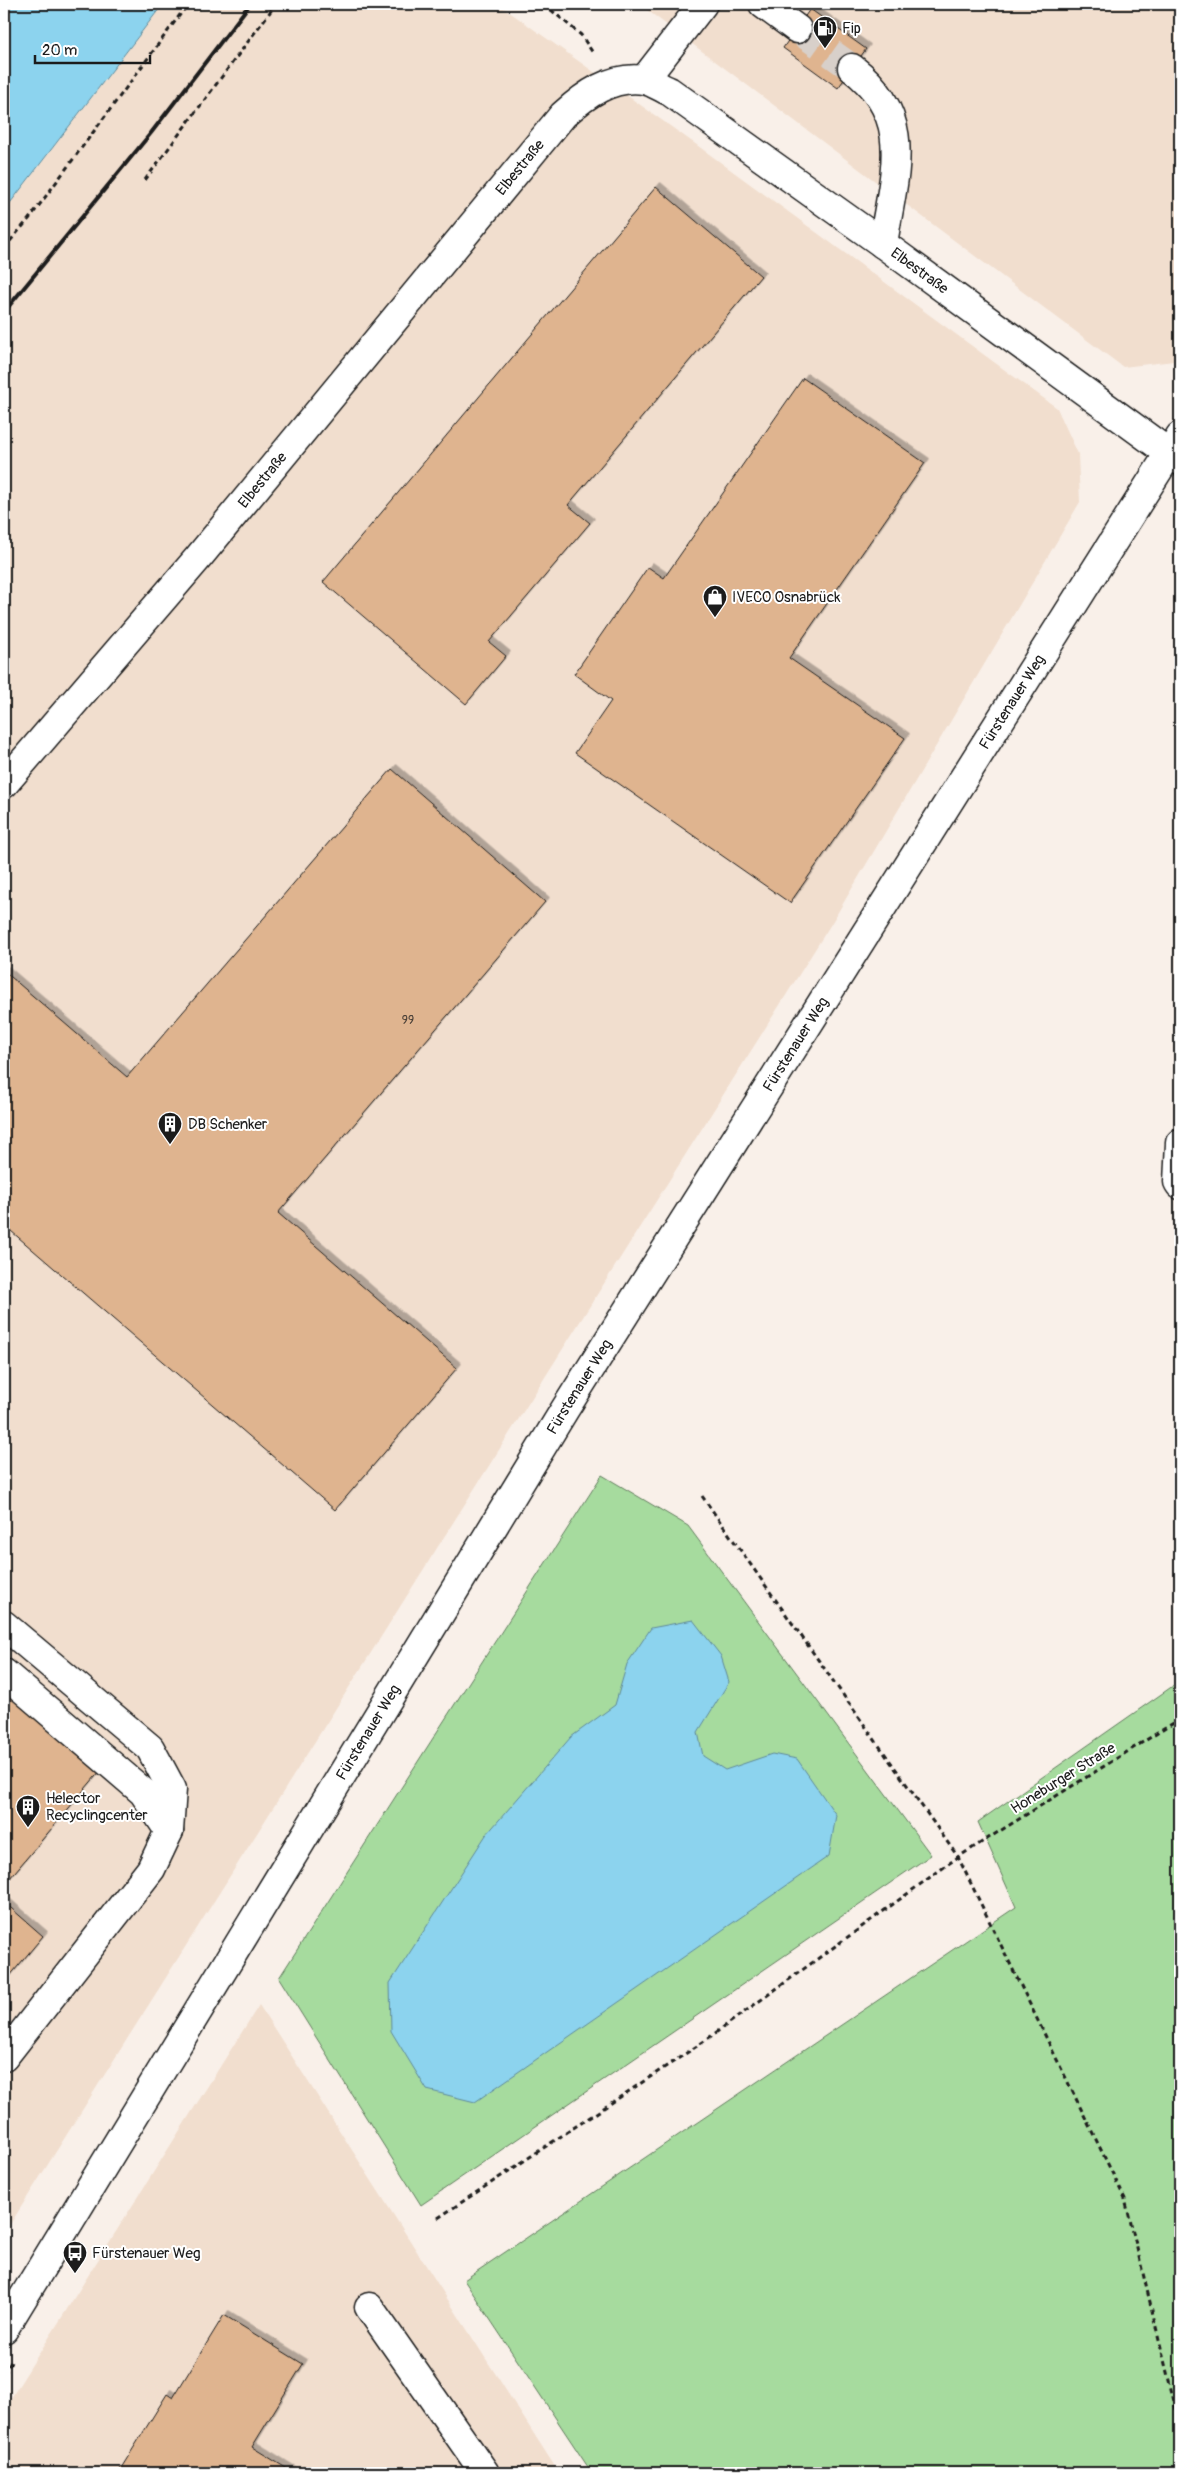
<svg xmlns="http://www.w3.org/2000/svg" width="1184" height="2477" viewBox="0 0 1184 2477" font-family="Pangolin,sans-serif">
  <style>
    .built { fill: #f1dece }
    .green { fill: #a6db9e; stroke: #617c5d }
    .water { fill: #8cd3ee; stroke: #5f8a9a }
    .building { fill: #dfb48f; stroke: #1c1c1c; filter: url(#shadow) }
    .lines { fill: none; stroke-linecap: round; stroke-linejoin: round }
    .minor-tunnel { stroke: #d8d0ca; stroke-width: 28; stroke-dasharray: 28 14; stroke-linecap: butt }
    .minor-casing { stroke: #1c1c1c; stroke-width: 31 }
    .path { stroke: #1c1c1c; stroke-width: 3; stroke-dasharray: 5 4; stroke-linecap: butt }
    .minor { stroke: #fff; stroke-width: 28 }
    .rail { stroke: #1c1c1c; stroke-width: 4 }
    .labels { text-anchor: middle; stroke-width: 4; stroke-linejoin: round; paint-order: stroke }
    .number-label { font-size: 12px; fill: #4d4239 }
    .poi-label { font-size: 15px; fill: #1c1c1c; stroke: #fff; text-anchor: start }
    .street-label { font-size: 15px; fill: #1c1c1c; stroke: #fff }
  </style>
  <defs>
    <filter id="shadow"><feDropShadow dx="4.5" dy="-4.5" stdDeviation="0" flood-color="#0004"/></filter>
  </defs>
  <rect width="100%" height="100%" fill="#f9f0e9"/>
  <filter id="ink" filterUnits="userSpaceOnUse"><feTurbulence type="fractalNoise" baseFrequency=".02" numOctaves="2"/><feDisplacementMap in="SourceGraphic" scale="10" xChannelSelector="R" yChannelSelector="G"/><feConvolveMatrix kernelMatrix="1 2 1 2 8 2 1 2 1" color-interpolation-filters="sRGB"/></filter>
  <g filter="url(#ink)">
    <g class="built">
      <polygon points="163,4 498,4 694,143 1057,408 1078,454 1080,502 831,924 4,2234 4,211"/>
      <polygon points="639,4 1180,4 1180,350 1174,361 1123,367"/>
      <polygon points="259,2005 559,2473 4,2473 4,2409"/>
    </g>
    <g class="green">
      <polygon points="602,1475 688,1526 931,1855 421,2205 279,1978"/>
      <polygon points="1180,1681 1180,2473 592,2473 464,2280 1016,1907 978,1822"/>
    </g>
    <g class="water">
      <polygon points="4,4 163,4 4,211"/>
      <polygon points="693,1620 721,1656 729,1682 698,1732 703,1756 725,1770 772,1754 797,1759 836,1815 829,1856 475,2102 427,2090 391,2031 390,1983 486,1835 571,1737 615,1705 627,1664 651,1628"/>
    </g>
    <g class="building">
      <polygon points="810,9 866,49 838,88 783,48"/>
      <polygon points="656,187 761,276 568,505 590,523 489,642 506,656 466,704 323,582"/>
      <polygon points="803,378 925,463 789,658 905,738 790,903 575,753 611,701 574,674 648,567 664,578"/>
      <polygon points="392,769 545,902 278,1213 457,1368 335,1510 4,1225 4,971 127,1077"/>
      <polygon points="4,1688 101,1770 4,1885"/>
      <polygon points="4,1902 43,1936 4,1983"/>
      <polygon points="224,2315 303,2364 252,2447 294,2473 118,2473 167,2394 173,2398"/>
    </g>
    <g class="lines">
      <polyline class="minor-tunnel" points="797,29 852,68"/>
      <defs>
        <g id="minor">
          <polyline points="763,4 797,29"/>
          <path d="M852 68C917 118 893 175 883 244"/>
          <polyline points="644,80 703,4"/>
          <path id="s1" d="M4 784 198 558 563 115C585 95 612 75 644 80 652 81 661 88 669 91L883 244 1180 461"/>
          <polyline points="1180,1143 1178,1182 1180,1185"/>
          <polyline points="4,1625 150,1748 172,1789 169,1831 151,1869 4,2057"/>
          <polyline points="4,1673 143,1792 169,1831"/>
          <polyline points="369,2307 485,2473"/>
          <path id="s2" d="M4 2329 565 1409 1180 436"/>
        </g>
      </defs>
      <use href="#minor" class="minor-casing"/>
      <g class="path">
        <polyline points="544,4 581,35 593,53"/>
        <polyline points="145,180 276,4"/>
        <polyline points="4,248 29,219 188,4"/>
        <polyline points="702,1496 958,1857 1125,2199 1180,2426"/>
        <polyline points="438,2218 703,2042 958,1857 1180,1719"/>
        <polyline points="4,2374 11,2362"/>
      </g>
      <use href="#minor" class="minor"/>
      <polyline class="rail" points="4,312 151,133 250,4"/>
    </g>
  </g>
  <defs>
    <symbol id="fuel-pin" viewBox="-11 -11 22 30"><path d="M0 17L-7.5 6A9.5 9.5 0 1 1 7.5 6Z" fill="#1c1c1c" stroke="#fff"/><path d="M-5.5-6h7V0h2V4h1.3V-2.5L3-4.5l.8-.8L6-3V5H2.5V1h-1V6h-7ZM-4.2-4.7v3.2H.2V-4.7Z" fill="#fff"/></symbol>
    <symbol id="shop-pin" viewBox="-11 -11 22 30"><path d="M0 17L-7.5 6A9.5 9.5 0 1 1 7.5 6Z" fill="#1c1c1c" stroke="#fff"/><path d="M-5-2.5h2.3a2.7 3.5 0 0 1 5.4 0H5L5.5 6h-11ZM-1.5-2.5h3a1.5 2.3 0 0 0-3 0Z" fill="#fff"/></symbol>
    <symbol id="building-pin" viewBox="-11 -11 22 30"><path d="M0 17L-7.5 6A9.5 9.5 0 1 1 7.5 6Z" fill="#1c1c1c" stroke="#fff"/><path d="M-4-6H4V6H1V3H-1V6H-4ZM-2.5-4.3h1.7v1.8h-1.7ZM.8-4.3h1.7v1.8H.8ZM-2.5-1h1.7V.8h-1.7ZM.8-1h1.7V.8H.8Z" fill="#fff"/></symbol>
    <symbol id="bus-pin" viewBox="-11 -11 22 30"><path d="M0 17L-7.5 6A9.5 9.5 0 1 1 7.5 6Z" fill="#1c1c1c" stroke="#fff"/><path d="M-5-6H5V4H4V6H2V4H-2V6H-4V4H-5ZM-3.5-4V0h7V-4ZM-3.5 1.2v1.5H-2V1.2ZM2 1.2v1.5H3.5V1.2Z" fill="#fff"/></symbol>
  </defs>
  <g fill-rule="evenodd">
    <use href="#fuel-pin" x="811" y="14" width="28" height="38"/>
    <use href="#shop-pin" x="701" y="583" width="28" height="38"/>
    <use href="#building-pin" x="156" y="1110" width="28" height="38"/>
    <use href="#building-pin" x="14" y="1793" width="28" height="38"/>
    <use href="#bus-pin" x="61" y="2239" width="28" height="38"/>
  </g>
  <g class="labels">
    <g class="number-label">
      <text x="408" y="1024">99</text>
    </g>
    <g class="poi-label">
      <text x="842" y="33">Fip</text>
      <text x="732" y="602">IVECO Osnabrück</text>
      <text x="188" y="1129">DB Schenker</text>
      <text x="46" y="1803">Helector<tspan x="46" dy="17">Recyclingcenter</tspan></text>
      <text x="92" y="2258">Fürstenauer Weg</text>
    </g>
    <g class="street-label">
      <text dy="5" stroke="none"><textPath href="#s1" startOffset="804">Elbestraße</textPath></text>
      <text dy="5" stroke="none"><textPath href="#s1" startOffset="1299">Elbestraße</textPath></text>
      <text dy="5" stroke="none"><textPath href="#s1" startOffset="399">Elbestraße</textPath></text>
      <text dy="5" stroke="none"><textPath href="#s2" startOffset="1914">Fürstenauer Weg</textPath></text>
      <text dy="5" stroke="none"><textPath href="#s2" startOffset="1509">Fürstenauer Weg</textPath></text>
      <text dy="5" stroke="none"><textPath href="#s2" startOffset="1104">Fürstenauer Weg</textPath></text>
      <text dy="5" stroke="none"><textPath href="#s2" startOffset="699">Fürstenauer Weg</textPath></text>
      <text transform="translate(1063 1778) rotate(-32)" y="5">Honeburger Straße</text>
    </g>
  </g>
  <rect width="1184" height="2477" fill="none" stroke="#fff" stroke-width="20"/>
  <rect x="10" y="10" width="1164" height="2457" fill="none" stroke="#1c1c1c" stroke-width="2" filter="url(#ink)"/>
  <path d="M35 55v8h115v-8" fill="none" stroke="#1c1c1c" stroke-width="2.5"/>
  <text x="42" y="55" font-size="15" fill="#1c1c1c" stroke="#ffffff" stroke-width="4" paint-order="stroke">20 m</text>
</svg>
